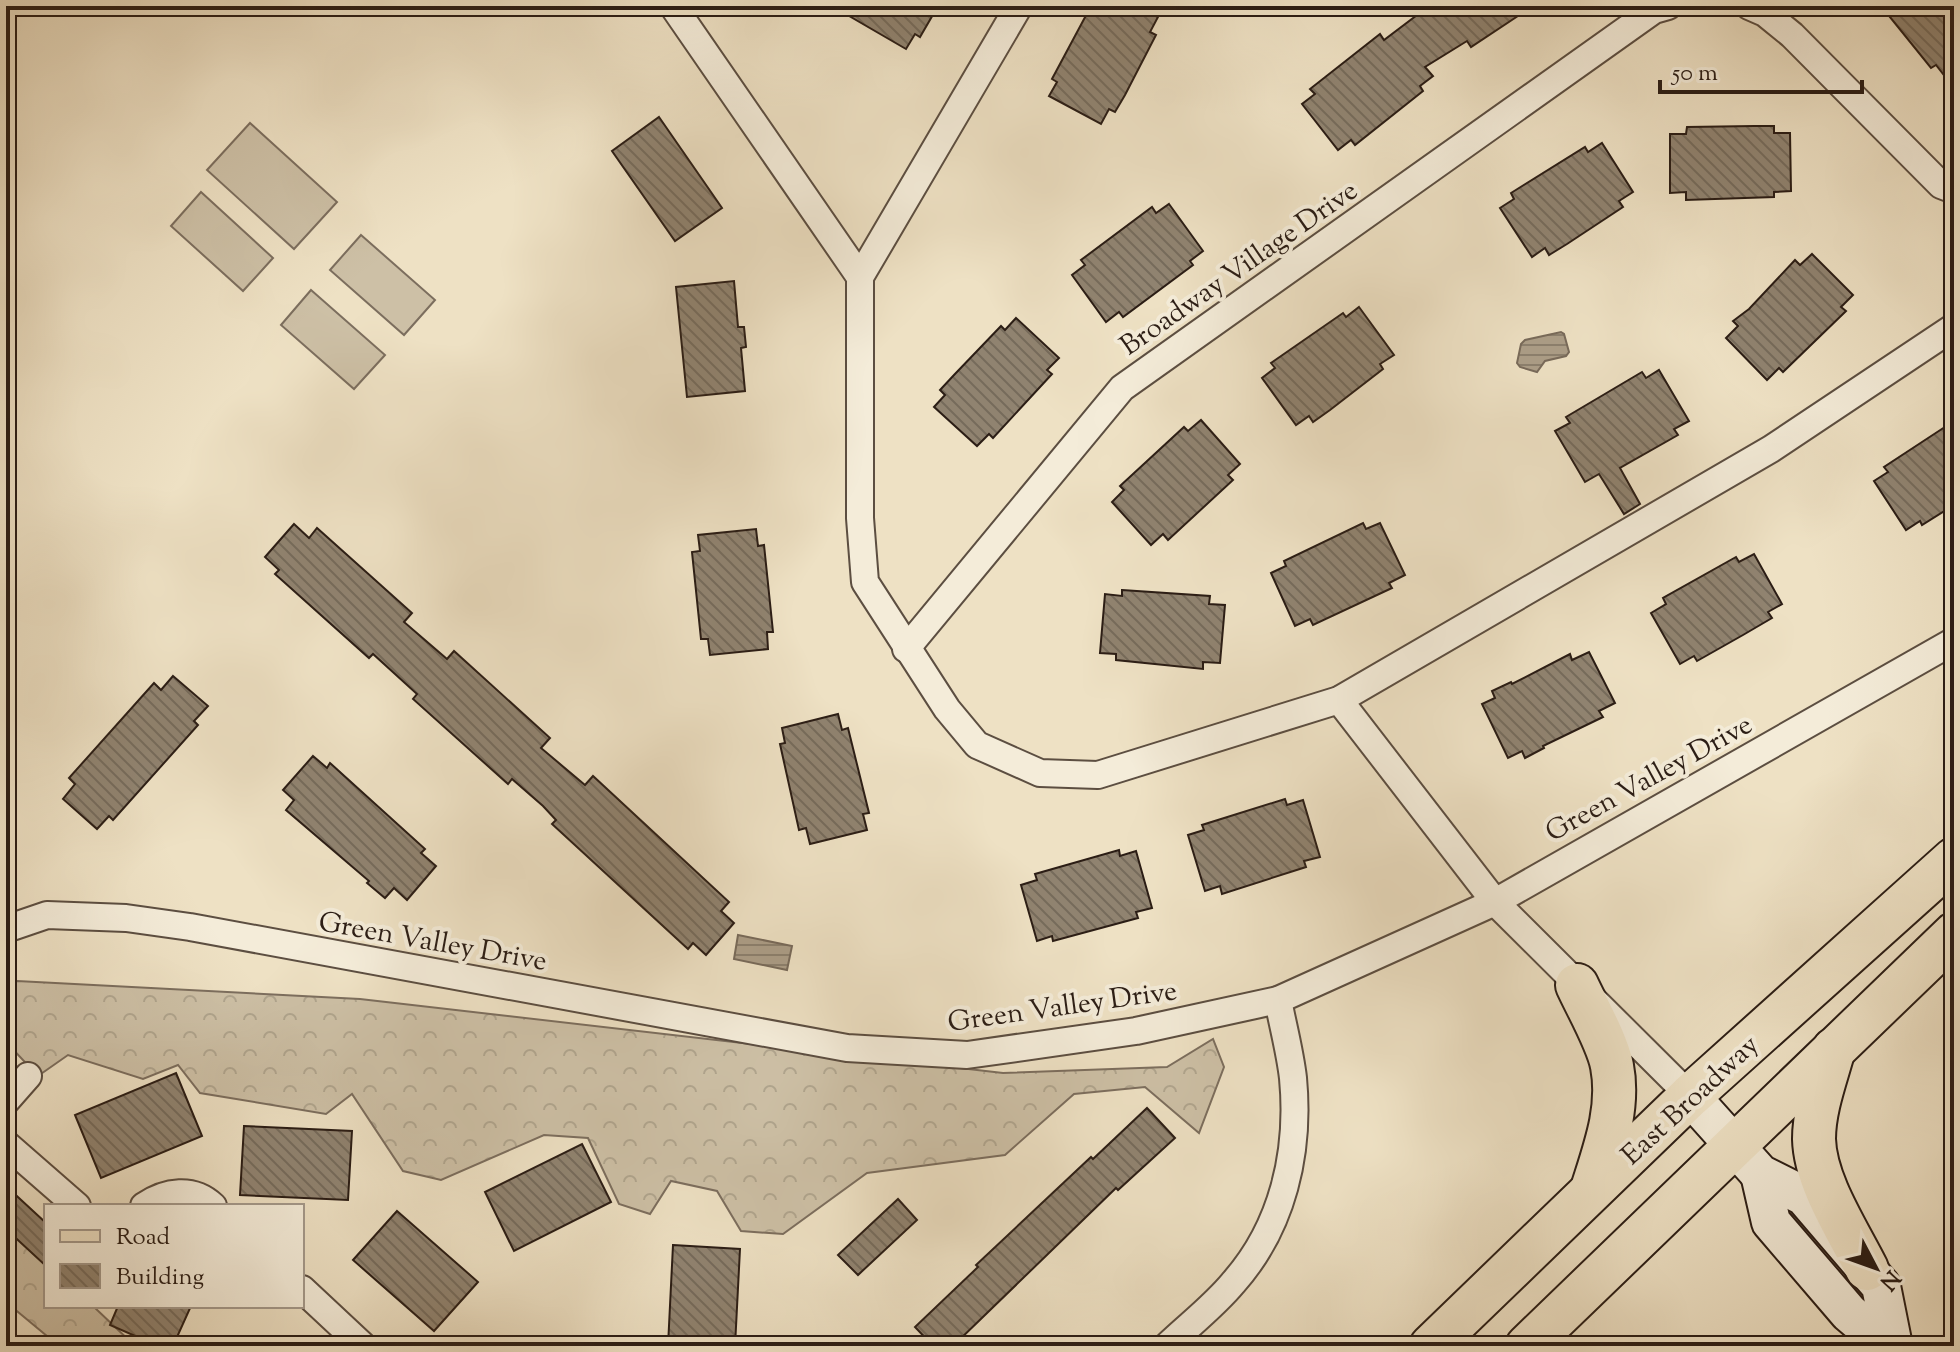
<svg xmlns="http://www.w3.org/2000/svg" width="1960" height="1352" viewBox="0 0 1960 1352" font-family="'Sorts Mill Goudy',serif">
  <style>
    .forest { fill: url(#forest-crowns); stroke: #7c6e5e; stroke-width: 2 }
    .garden { fill: #cdc0a6; stroke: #7c6e5e; stroke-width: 2 }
    .water { fill: url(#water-rules); stroke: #786a5a; stroke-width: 2 }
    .building { fill: url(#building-back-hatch); stroke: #2b1d15; stroke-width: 2 }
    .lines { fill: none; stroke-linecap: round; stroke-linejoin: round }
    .street-casing { stroke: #5c4e41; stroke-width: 30 }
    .secondary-casing { stroke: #2b1d15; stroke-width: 42 }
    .primary-casing { stroke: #2b1d15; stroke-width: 46 }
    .street { stroke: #f4ecd9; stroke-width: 26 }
    .secondary { stroke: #f4ecd9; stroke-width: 38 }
    .primary { stroke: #eee1c4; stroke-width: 42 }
    .labels { text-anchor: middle; stroke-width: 8; stroke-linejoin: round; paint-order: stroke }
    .street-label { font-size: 28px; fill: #2b1d15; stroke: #f4ecd9 }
  </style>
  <defs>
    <pattern id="forest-crowns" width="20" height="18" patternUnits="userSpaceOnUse" patternTransform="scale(2)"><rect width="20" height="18" fill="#cdc0a6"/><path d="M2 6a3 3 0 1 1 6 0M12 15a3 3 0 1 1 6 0" fill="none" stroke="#b0a58e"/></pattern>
    <pattern id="water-rules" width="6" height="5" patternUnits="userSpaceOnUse" patternTransform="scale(2)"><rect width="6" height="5" fill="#ac9e88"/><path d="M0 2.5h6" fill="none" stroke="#8c806e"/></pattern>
    <pattern id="building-back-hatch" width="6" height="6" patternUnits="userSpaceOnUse" patternTransform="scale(2)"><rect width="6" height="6" fill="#908370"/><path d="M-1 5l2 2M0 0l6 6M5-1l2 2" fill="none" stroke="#766b5b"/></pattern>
  </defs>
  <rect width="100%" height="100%" fill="#eee1c4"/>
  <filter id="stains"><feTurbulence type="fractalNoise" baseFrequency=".0025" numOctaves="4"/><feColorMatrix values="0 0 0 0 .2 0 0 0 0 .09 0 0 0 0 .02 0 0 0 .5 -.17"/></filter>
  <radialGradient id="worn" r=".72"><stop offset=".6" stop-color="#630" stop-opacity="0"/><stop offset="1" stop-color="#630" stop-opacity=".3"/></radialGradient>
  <g class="forest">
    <polygon points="17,981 360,999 1003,1073 1167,1067 1213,1039 1224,1067 1199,1133 1145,1087 1074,1094 1005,1155 867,1173 783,1234 741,1231 717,1191 671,1181 650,1214 619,1204 588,1138 544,1135 441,1180 403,1171 352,1094 326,1114 200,1093 178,1065 143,1079 68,1055 38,1076 6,1042 6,987"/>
    <polygon points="6,1225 46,1262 46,1306 93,1306 135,1346 59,1346 6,1302"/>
  </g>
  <g class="garden">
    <polygon points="250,123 337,202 294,249 207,170"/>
    <polygon points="201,192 273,258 243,291 171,226"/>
    <polygon points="361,235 435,300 404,335 330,270"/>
    <polygon points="311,290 385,355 354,389 281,325"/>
  </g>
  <g class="water">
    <polygon points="1561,332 1564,334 1569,352 1566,356 1545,361 1537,372 1520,367 1517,363 1521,344 1525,340"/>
    <polygon points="738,935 792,946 787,970 734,959"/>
  </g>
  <g class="building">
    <polygon points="832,6 938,6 920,37 915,34 906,49"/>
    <polygon points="1091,6 1137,6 1158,17 1150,32 1156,35 1125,95 1115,112 1109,109 1101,124 1049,96 1057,82 1052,79"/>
    <polygon points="1429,6 1533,6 1471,47 1467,41 1425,67 1433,76 1420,86 1423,91 1355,145 1351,140 1338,150 1302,104 1315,94 1310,89 1380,34 1384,40"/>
    <polygon points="1881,6 1954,6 1954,88 1936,65 1931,68"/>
    <polygon points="659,117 722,208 675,241 612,151"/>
    <polygon points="1754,126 1774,126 1774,133 1790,133 1791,191 1774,192 1774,197 1686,200 1686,192 1670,193 1670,134 1686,134 1687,127"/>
    <polygon points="1602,143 1633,192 1619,201 1623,207 1567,244 1549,255 1545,248 1532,257 1500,208 1514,199 1511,193 1585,147 1588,152"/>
    <polygon points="1169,204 1203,251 1190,261 1193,265 1123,317 1119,312 1106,322 1072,275 1085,265 1081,260 1152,207 1156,213"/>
    <polygon points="1812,254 1853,295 1841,307 1846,311 1783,372 1779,368 1767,380 1726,338 1738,326 1733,321 1749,309 1795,260 1800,265"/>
    <polygon points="734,281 738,327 744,327 746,347 741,348 745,391 687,397 676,287"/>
    <polygon points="1359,307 1394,355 1380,364 1383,369 1330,410 1313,422 1309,416 1296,425 1262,378 1275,368 1271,363 1343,313 1346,317"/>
    <polygon points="1016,318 1059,358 1047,370 1052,374 993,438 989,434 977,446 934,407 945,395 940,390 954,375 1001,326 1005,330"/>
    <polygon points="1659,370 1689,421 1674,429 1678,435 1620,468 1640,504 1624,514 1599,474 1585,482 1555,431 1570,423 1566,417 1642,372 1646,378"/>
    <polygon points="1201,420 1240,464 1228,475 1233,480 1168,540 1163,534 1151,545 1112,502 1124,490 1120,486 1184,427 1188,431"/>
    <polygon points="1954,421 1954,505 1922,525 1920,521 1906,530 1874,481 1888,472 1884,467"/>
    <polygon points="1363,523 1366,529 1380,523 1405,575 1389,583 1392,588 1313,625 1310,619 1295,626 1271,573 1286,566 1284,561"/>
    <polygon points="294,524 309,538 317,528 412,613 404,622 447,659 454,651 550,738 541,748 585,785 593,776 729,902 721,911 734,923 706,955 693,943 688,949 552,824 556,820 543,806 512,779 508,784 413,699 417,694 373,654 369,658 275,574 279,570 265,557"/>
    <polygon points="756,529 758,546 764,545 773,632 767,632 768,649 710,655 708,639 701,639 692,552 700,551 698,535"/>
    <polygon points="1754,554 1782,604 1768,612 1772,618 1743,635 1697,661 1694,656 1680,664 1651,613 1666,604 1663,598 1736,557 1739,562"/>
    <polygon points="1122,590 1210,596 1209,604 1225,605 1220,663 1203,662 1203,669 1116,660 1116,654 1100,653 1105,594 1122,596"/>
    <polygon points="1589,652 1615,703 1599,711 1603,717 1543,746 1544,748 1525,758 1522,751 1508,758 1482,704 1495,698 1492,691 1511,682 1512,684 1570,654 1572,660"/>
    <polygon points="173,676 208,706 194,721 198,725 113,820 109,816 97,829 63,799 75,784 69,778 154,683 161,690"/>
    <polygon points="838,714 842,730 848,728 869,813 863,814 867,830 810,844 806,828 799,830 780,744 785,743 782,728"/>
    <polygon points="313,756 327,768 330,763 425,849 421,853 436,866 407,900 394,888 385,898 367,883 369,881 286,810 294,800 283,790"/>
    <polygon points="1285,799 1287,805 1303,800 1320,857 1304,861 1306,867 1222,894 1220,886 1205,891 1188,835 1204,830 1202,825"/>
    <polygon points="1119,850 1120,856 1136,851 1152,908 1136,912 1138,918 1053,941 1052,936 1037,941 1021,885 1037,880 1035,874"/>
    <polygon points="176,1073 202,1136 101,1178 75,1115"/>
    <polygon points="1147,1108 1175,1138 1118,1190 1116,1188 953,1346 933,1346 915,1327 978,1267 976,1265 1091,1157 1093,1159"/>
    <polygon points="244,1126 352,1131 348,1200 240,1195"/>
    <polygon points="582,1144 611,1202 514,1251 485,1192"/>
    <polygon points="6,1186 46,1223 46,1266 6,1229"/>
    <polygon points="898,1199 917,1220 858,1275 838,1255"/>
    <polygon points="397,1211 478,1282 434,1331 353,1260"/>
    <polygon points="673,1245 740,1249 735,1346 668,1346"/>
    <polygon points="118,1306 191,1306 173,1346 158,1346 110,1325"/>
  </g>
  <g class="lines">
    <defs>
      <g id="street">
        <polyline points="673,6 860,277"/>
        <polyline points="1019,6 860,277 860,518 865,582 947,709 977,745 1040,773 1098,775 1339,700 1771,449 1954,327"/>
        <polyline points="1749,6 1765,13 1792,35 1941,185 1954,190"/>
        <polyline points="906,649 1122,388 1654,10 1668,6"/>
        <polyline points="1339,700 1495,902 1690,1096"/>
        <polyline points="6,929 47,915 126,918 190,927 847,1048 967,1055 1136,1031 1278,1000 1495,902 1954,641"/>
        <polyline points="6,1101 28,1076"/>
        <polyline points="6,1144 77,1206"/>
        <path d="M144 1206C166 1191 193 1187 213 1206"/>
        <polyline points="302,1289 363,1346"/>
        <path d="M1167 1346C1189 1325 1214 1306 1233 1283 1283 1227 1300 1152 1293 1078 1290 1052 1283 1026 1278 1000"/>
      </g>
      <g id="secondary">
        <polyline points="1690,1096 1760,1174 1804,1196 1881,1286 1893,1346"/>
        <polyline points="1760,1174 1771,1222 1849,1313 1888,1346"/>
      </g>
      <g id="primary">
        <path d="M1577 985C1587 1007 1608 1043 1612 1066 1620 1108 1605 1148 1592 1189"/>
        <path d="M1834 1049C1826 1078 1814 1109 1814 1139 1815 1182 1848 1231 1867 1269"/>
        <polyline points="1431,1346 1690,1096 1954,859"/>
        <polyline points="1527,1346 1954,934"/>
      </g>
    </defs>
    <use href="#street" class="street-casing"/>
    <use href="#secondary" class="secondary-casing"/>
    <use href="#primary" class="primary-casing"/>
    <use href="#street" class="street"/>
    <use href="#secondary" class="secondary"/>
    <use href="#primary" class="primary"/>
  </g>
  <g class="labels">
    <g class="street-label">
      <text transform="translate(1238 267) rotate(-35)" y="10">Broadway Village Drive</text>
      <text transform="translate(1648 777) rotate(-29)" y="10">Green Valley Drive</text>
      <text transform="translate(433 940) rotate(10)" y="10">Green Valley Drive</text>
      <text transform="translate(1062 1005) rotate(-8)" y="10">Green Valley Drive</text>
      <text transform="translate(1689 1099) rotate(-43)" y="10">East Broadway</text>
    </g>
  </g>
  <rect width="1960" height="1352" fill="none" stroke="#eee1c4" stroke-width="32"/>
  <rect x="8" y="8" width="1944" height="1336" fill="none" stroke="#2b1d15" stroke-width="4"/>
  <rect x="16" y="16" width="1928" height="1320" fill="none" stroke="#2b1d15" stroke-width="2"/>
  <rect x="44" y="1204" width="260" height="104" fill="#f4ecd9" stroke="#a4998b" stroke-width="2"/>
  <rect x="60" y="1230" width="40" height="12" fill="#eee1c4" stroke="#a4998b" stroke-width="2"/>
  <text x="116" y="1244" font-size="24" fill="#2b1d15">Road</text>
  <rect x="60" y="1264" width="40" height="24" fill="url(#building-back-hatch)" stroke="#a4998b" stroke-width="2"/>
  <text x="116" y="1284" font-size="24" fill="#2b1d15">Building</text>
  <g transform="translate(1876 1268) rotate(131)" stroke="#f4ecd9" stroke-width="6" paint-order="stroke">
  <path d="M0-6L14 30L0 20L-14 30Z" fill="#2b1d15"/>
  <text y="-12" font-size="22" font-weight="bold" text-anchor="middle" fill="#2b1d15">N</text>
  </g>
  <path d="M1660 80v12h202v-12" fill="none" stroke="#2b1d15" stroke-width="4"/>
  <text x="1672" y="80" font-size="24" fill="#2b1d15" stroke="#f4ecd9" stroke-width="6" paint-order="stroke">50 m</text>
  <rect width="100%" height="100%" filter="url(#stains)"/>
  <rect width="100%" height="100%" fill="url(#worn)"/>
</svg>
